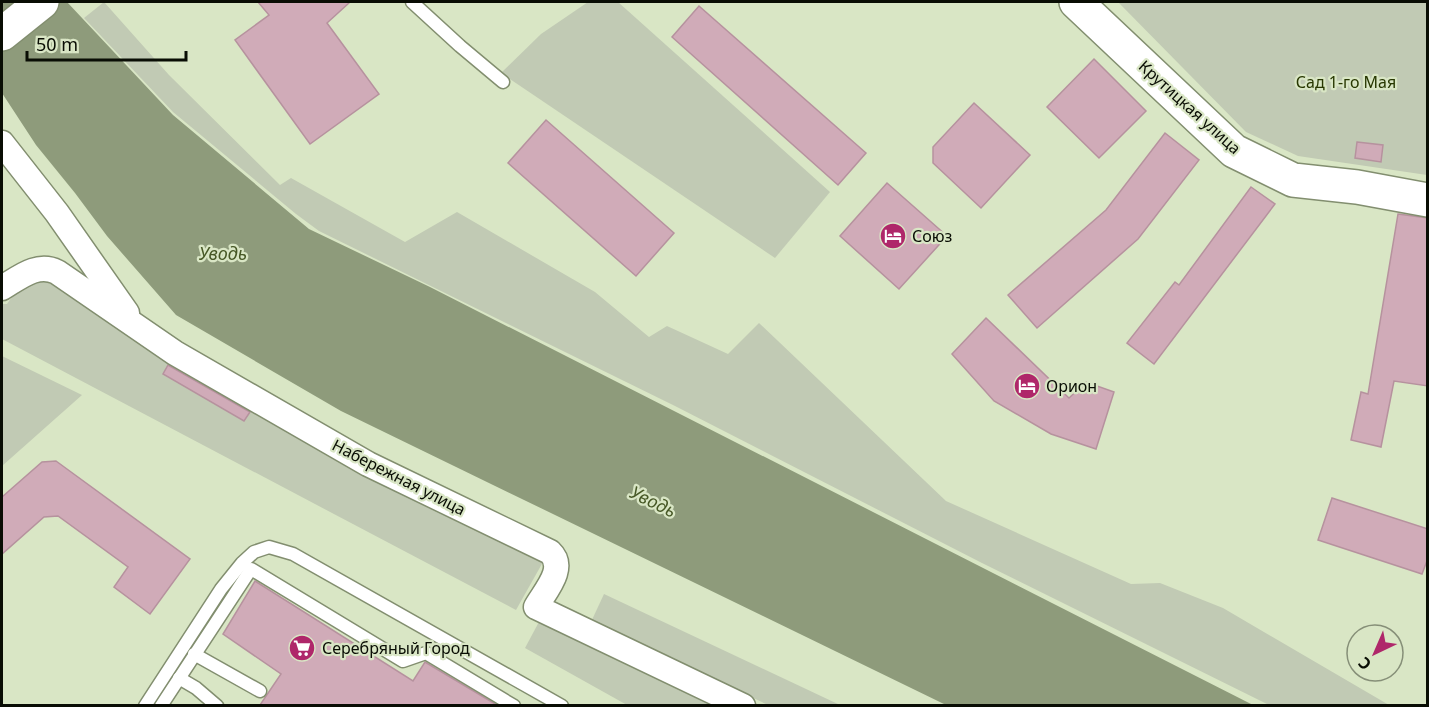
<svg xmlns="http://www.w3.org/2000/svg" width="1429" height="707" viewBox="0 0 1429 707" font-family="'Noto Sans',sans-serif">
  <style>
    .green { fill: #c1cab4 }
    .water { fill: #8e9b7b }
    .building { fill: #d0abb8; stroke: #b6929e; stroke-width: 1.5 }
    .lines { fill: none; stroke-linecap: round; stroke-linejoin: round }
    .lane-casing { stroke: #828e6f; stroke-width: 15 }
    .street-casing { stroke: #828e6f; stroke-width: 27 }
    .secondary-casing { stroke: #828e6f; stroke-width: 36 }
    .primary-casing { stroke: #828e6f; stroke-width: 36 }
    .lane { stroke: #fff; stroke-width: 12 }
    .street { stroke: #fff; stroke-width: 24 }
    .secondary { stroke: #fff; stroke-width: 33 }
    .primary { stroke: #fff; stroke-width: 33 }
    .labels { text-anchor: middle; stroke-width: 4.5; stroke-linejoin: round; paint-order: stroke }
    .park-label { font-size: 16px; fill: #273701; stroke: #d9e6c5 }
    .street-label { font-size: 16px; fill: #090d04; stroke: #d9e6c5 }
    .poi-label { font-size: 16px; fill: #090d04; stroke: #d9e6c5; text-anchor: start }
    .water-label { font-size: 18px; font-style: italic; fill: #475826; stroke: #d9e6c5 }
  </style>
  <rect width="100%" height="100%" fill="#d9e6c5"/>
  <g class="green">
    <polygon points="104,2 169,75 280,185 291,178 405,242 457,212 595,292 649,337 667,326 728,354 759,323 946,501 1131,584 1160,583 1223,608 1389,705 1269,705 982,563 675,406 319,231 296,214 173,112 84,18"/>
    <polygon points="588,2 618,2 830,192 775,258 501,73 541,34"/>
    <polygon points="1118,2 1427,2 1427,175 1298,156 1246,132"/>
    <polygon points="43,278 55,281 362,469 543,562 516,610 2,339 2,304 7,304 18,288"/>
    <polygon points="2,356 82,395 2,466"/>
    <polygon points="604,594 840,705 768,705 591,622"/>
    <polygon points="540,620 713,705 627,705 525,648"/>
  </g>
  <polygon class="water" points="2,2 67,2 173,115 309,229 430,287 1253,705 946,705 341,411 176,315 107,236 75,193 36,145 2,93"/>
  <g class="building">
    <polygon points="258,2 350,2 327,23 379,94 310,144 235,40 269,15"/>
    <polygon points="699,6 866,153 838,185 672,37"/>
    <polygon points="1094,59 1146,111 1099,158 1047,107"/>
    <polygon points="974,103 1030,155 981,208 933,163 933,147"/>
    <polygon points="546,120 674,233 636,276 508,163"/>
    <polygon points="1165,133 1199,160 1138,239 1037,328 1008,295 1106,210"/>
    <polygon points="1357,142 1383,145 1381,162 1355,158"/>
    <polygon points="887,183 947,236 899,289 840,236"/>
    <polygon points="1251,187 1275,204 1154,364 1127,343 1175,282 1179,285"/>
    <polygon points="1398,214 1428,218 1428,386 1394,381 1381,447 1351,440 1361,392 1368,394"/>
    <polygon points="986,318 1069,398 1086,382 1114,392 1096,449 1051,434 994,401 952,354"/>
    <polygon points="168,365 250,412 244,421 163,374"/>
    <polygon points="56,461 190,559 150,614 114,587 128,567 58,516 44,517 2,554 2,497 42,462"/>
    <polygon points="1332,498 1428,529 1428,558 1422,574 1318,540"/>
    <polygon points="255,581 413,681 425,662 497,705 260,705 281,674 223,634"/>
  </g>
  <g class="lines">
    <defs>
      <g id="lane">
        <polyline points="412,2 460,46 503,82"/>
        <polyline points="194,654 260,691"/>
        <polyline points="179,678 196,688 217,706"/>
        <polyline points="145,706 221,589 242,563 254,552 269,547 293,554 562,706"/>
        <polyline points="161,706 251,569 403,661 426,653 514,706"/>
      </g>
      <g id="street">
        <polyline points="2,143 57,213 127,313"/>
        <path d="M2 288C19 278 37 262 57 272L175 353 368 464 550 552C567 568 545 591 536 607L743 706"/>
      </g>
      <polyline id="secondary" points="1076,2 1234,151 1293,180 1357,187 1428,200"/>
      <polyline id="primary" points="2,34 42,2"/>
    </defs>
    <use href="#lane" class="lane-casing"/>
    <use href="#street" class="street-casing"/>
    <use href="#secondary" class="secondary-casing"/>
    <use href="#primary" class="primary-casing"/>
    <use href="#lane" class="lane"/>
    <use href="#street" class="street"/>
    <use href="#secondary" class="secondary"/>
    <use href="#primary" class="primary"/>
  </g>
  <defs>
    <symbol id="hotel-disc" viewBox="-11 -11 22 22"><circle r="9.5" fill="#af276a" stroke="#d9e6c5"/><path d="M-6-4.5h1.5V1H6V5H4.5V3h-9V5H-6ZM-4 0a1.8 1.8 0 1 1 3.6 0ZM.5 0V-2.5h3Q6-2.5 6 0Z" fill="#fff"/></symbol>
    <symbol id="supermarket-disc" viewBox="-11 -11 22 22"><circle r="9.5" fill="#af276a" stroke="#d9e6c5"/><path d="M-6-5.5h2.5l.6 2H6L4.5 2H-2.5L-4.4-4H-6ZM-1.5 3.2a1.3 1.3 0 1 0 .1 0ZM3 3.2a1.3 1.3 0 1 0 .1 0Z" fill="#fff"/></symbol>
  </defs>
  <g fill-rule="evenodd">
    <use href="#hotel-disc" x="878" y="221" width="30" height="30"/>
    <use href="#hotel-disc" x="1012" y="371" width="30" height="30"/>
    <use href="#supermarket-disc" x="287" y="633" width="30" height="30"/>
  </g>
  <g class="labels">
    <g class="park-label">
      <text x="1346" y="88">Сад 1-го Мая</text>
    </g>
    <g class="street-label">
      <text transform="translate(1190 107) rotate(42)" y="6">Крутицкая улица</text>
      <text transform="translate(399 477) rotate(27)" y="6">Набережная улица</text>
    </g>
    <g class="poi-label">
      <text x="912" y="242">Союз</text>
      <text x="1046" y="392">Орион</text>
      <text x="322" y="654">Серебряный Город</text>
    </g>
    <g class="water-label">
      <text x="223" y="260">Уводь</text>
      <text transform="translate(653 502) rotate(26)" y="6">Уводь</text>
    </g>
  </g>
  <rect width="1429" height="707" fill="none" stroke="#090d04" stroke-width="6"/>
  <g transform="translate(1375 653) rotate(224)"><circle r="28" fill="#d9e6c5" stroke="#868f78" stroke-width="1.5"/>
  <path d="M0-4.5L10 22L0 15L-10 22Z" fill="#af276a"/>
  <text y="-9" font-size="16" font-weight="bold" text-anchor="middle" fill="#090d04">С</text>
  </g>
  <path d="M27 51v9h159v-9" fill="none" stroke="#090d04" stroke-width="3"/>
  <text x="36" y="51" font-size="18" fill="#090d04" stroke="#d9e6c5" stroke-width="4.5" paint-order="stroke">50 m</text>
</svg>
